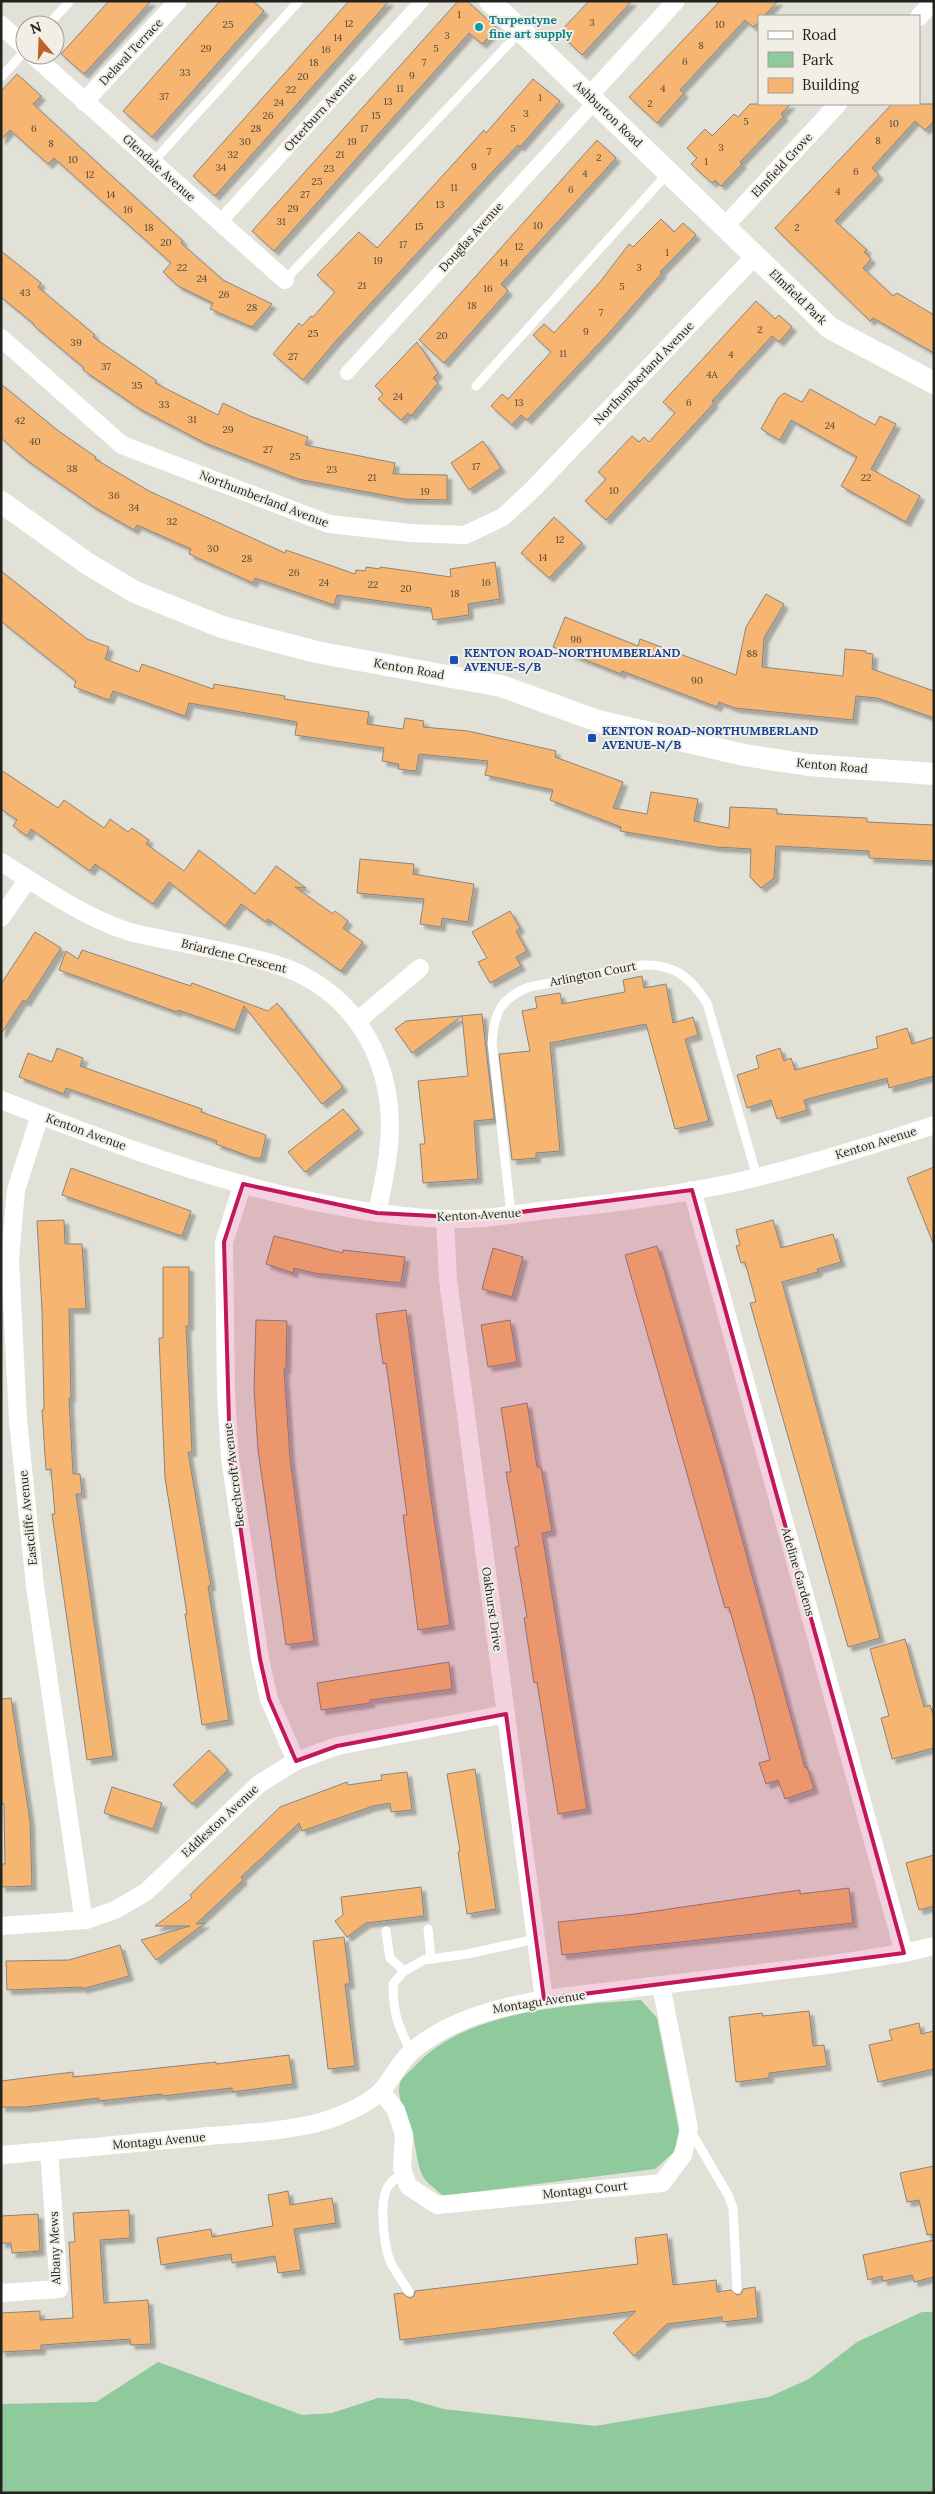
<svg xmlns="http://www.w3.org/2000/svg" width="935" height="2494" viewBox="0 0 935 2494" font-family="Lora,serif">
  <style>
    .green { fill: #8fca9c }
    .building { fill: #f6b672; stroke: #8a847d; filter: url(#shadow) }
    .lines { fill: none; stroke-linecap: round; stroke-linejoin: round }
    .service { stroke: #fff; stroke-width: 9 }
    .pedestrian { stroke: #fff; stroke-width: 14 }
    .minor { stroke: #fff; stroke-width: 18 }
    .tertiary { stroke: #fff; stroke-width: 22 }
    .marked { fill: #c2185b; fill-opacity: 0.2; stroke: #c2185b; stroke-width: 4; stroke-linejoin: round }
    .culture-dot { fill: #0f9aa8; stroke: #f0eee5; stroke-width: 2 }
    .transit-dot { fill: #1a4fb4; stroke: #f0eee5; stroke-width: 2 }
    .labels { text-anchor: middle; stroke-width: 4; stroke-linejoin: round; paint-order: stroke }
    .number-label { font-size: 10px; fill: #574733 }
    .culture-label { font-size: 12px; font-weight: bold; fill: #0d838f; stroke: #f0eee5; text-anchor: start }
    .street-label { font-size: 12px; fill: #22221e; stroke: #f0eee5 }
    .transit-label { font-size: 12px; font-weight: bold; fill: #164399; stroke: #f0eee5; text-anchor: start }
  </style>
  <defs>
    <filter id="shadow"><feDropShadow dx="4.5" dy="4.5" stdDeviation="1" flood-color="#0004"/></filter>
  </defs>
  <rect width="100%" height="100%" fill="#e2e1d8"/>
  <g class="green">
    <path d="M641 2000 657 2018 680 2136 673 2153 655 2169 443 2196C438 2191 431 2186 426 2181 416 2169 416 2142 411 2126 406 2111 396 2100 400 2083 402 2077 410 2071 415 2066 466 2010 569 2005 641 2000Z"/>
    <polygon points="922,2312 934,2312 934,2493 1,2493 1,2404 96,2402 158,2362 302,2415 332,2413 378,2398 408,2399 444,2409 595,2426 769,2397 809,2379 857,2342"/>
  </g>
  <g class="building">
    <polygon points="109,1 151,1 84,74 61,54"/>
    <polygon points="220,1 253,1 264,11 152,137 123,111"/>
    <polygon points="349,1 389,1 215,196 193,176"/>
    <polygon points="458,1 467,1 497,28 482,44 469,33 274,251 252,231"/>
    <polygon points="589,1 632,1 582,55 559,33"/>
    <polygon points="720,1 778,1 764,16 759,16 759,22 753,27 745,20 680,90 684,93 657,123 629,97"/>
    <polygon points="17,74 41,96 33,104 183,241 181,243 223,280 272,304 252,327 210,309 213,303 178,286 163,272 171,263 54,158 48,164 10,130 1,140 1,91"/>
    <polygon points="533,79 560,101 520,147 518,145 494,170 335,342 303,380 273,354 299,323 302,326 311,316 313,317 335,292 317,275 359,232 377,248 484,130 486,133"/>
    <polygon points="750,104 791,104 781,114 784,116 740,162 742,164 721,186 715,180 712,183 691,164 697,158 687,148 705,129 712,136 734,114 738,117"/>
    <polygon points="892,104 934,104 934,121 925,130 915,121 872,168 879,175 835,221 867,250 864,252 871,259 863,268 893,296 897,293 934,315 934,353 873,318 870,321 775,228"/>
    <polygon points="597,140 616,158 501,284 508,291 444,363 419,340"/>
    <polygon points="661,219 674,232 683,223 696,235 660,272 662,273 608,334 527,420 521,415 512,425 491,406 502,394 508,399 551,352 533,335 544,324 554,333 600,282 629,244 633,247"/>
    <polygon points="1,251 41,283 38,287 95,335 93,337 157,381 155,383 218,415 223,403 250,416 308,437 305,445 395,463 393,474 447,475 447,500 404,499 298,479 205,443 140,409 83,370 84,368 33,325 34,324 1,297"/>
    <polygon points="756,301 775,319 779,315 792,327 779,342 772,336 712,401 714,403 606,520 585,501 606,479 598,472 632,436 639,442 644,437 649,442 675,413 663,402"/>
    <polygon points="417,342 438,373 433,378 438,383 411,416 408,413 401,420 378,399 383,394 375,386"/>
    <polygon points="1,384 57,430 96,457 95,459 149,491 285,553 286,550 355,574 356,570 365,571 366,567 380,569 380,567 451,577 450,569 495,562 500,599 468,604 469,615 433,620 431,608 337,595 334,605 255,578 253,583 189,554 191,549 137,525 134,530 94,507 25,459 1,438"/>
    <polygon points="810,389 875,425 880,416 896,424 871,469 920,496 906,522 841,486 857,457 791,420 780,440 761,429 778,398 784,393 802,402"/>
    <polygon points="483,441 501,468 469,490 451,463"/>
    <polygon points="554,517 582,543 549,578 521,553"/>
    <polygon points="1,571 87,639 109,647 105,659 139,672 142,664 213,689 214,684 285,696 284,699 369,712 367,724 403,729 405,718 424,721 423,727 468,731 556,751 555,757 623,782 613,808 647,814 651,792 698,799 694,821 729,828 730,807 777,809 777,814 867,818 867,822 934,825 934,861 869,858 869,851 776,846 774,878 761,888 750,877 751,849 716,847 620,831 621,827 550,800 553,790 485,775 488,761 419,754 416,771 398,769 399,764 382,761 384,748 295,735 297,722 189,703 185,716 113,691 109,700 74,687 76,681 1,621"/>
    <polygon points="766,594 784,604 764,638 762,667 843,676 845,649 866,651 866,653 873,654 872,669 934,691 934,718 877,698 856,696 853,720 735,708 719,702 717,707 622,671 621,674 553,647 565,617 638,646 640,639 736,675 746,627"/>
    <polygon points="1,770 58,808 64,800 104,828 110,819 128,832 132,828 149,840 146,844 184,871 199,850 255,894 276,866 306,888 295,887 333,914 335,911 348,921 343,928 363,942 341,971 268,919 266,922 241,904 225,926 169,882 153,904 95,864 90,871 31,829 27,836 13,826 17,820 1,809"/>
    <polygon points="360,859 414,864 413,874 474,884 468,922 442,918 441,927 420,924 424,899 357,893"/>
    <polygon points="510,911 520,928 516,931 527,951 516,957 521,966 490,983 478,962 487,958 472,932"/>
    <polygon points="35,932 61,948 26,1002 23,1000 1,1034 1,984"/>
    <polygon points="82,950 191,986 192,983 268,1011 277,1003 343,1087 322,1104 244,1006 235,1030 178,1010 177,1012 59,970 66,951 78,959"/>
    <polygon points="642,976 644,988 666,984 673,1023 693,1017 698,1035 685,1039 709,1121 675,1129 646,1024 550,1043 560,1151 536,1153 536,1158 512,1160 499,1054 530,1051 522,1011 537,1008 535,997 560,993 562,1004 625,992 623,980"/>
    <polygon points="482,1014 494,1119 474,1121 478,1179 423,1183 420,1144 425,1144 418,1081 468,1076 462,1016 412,1053 395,1029 406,1021"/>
    <polygon points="907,1028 912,1044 934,1037 934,1076 889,1088 887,1078 804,1100 807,1110 777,1119 771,1100 747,1108 737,1075 759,1068 756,1056 780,1048 784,1061 791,1058 795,1070 878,1048 876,1037"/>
    <polygon points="57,1048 83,1058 80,1066 202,1109 201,1112 266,1135 261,1158 254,1158 216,1144 217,1141 66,1088 64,1094 19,1077 28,1053 52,1062"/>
    <polygon points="343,1109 359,1129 305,1172 288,1152"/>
    <polygon points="934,1167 934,1243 933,1243 907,1178"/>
    <polygon points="71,1168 191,1211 182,1236 62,1195"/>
    <polygon points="64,1220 65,1244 82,1244 86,1309 69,1309 71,1398 69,1398 73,1474 80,1474 82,1494 76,1494 113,1756 87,1760 52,1514 55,1514 51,1469 46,1470 42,1410 44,1409 42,1310 37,1221"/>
    <polygon points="773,1220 781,1248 833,1234 841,1262 817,1269 818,1272 782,1282 880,1638 848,1647 750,1303 756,1302 745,1262 741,1263 736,1246 740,1245 736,1230"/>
    <polygon points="274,1236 343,1253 343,1250 405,1257 401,1283 314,1273 294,1268 293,1273 266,1264"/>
    <polygon points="657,1246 722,1466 805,1768 807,1767 814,1789 785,1799 778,1780 766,1784 759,1763 770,1760 753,1693 729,1607 725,1608 625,1255"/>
    <polygon points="493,1248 523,1257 512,1297 482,1289"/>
    <polygon points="163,1267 189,1267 189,1326 186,1326 192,1452 188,1452 211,1586 208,1586 229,1720 202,1725 185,1614 187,1614 165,1478 159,1338 163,1338"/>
    <polygon points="406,1310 430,1492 450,1625 418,1630 403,1515 407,1515 386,1363 383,1364 376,1314"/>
    <polygon points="256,1320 287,1321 286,1369 284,1369 290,1458 314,1641 286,1645 258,1450 254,1389"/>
    <polygon points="510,1320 517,1362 488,1367 481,1325"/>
    <polygon points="527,1403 537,1467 541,1467 552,1531 542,1533 587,1809 558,1814 537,1682 534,1683 524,1618 527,1617 515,1547 519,1546 506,1472 511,1472 501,1408"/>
    <polygon points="905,1639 924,1707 930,1705 934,1717 934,1748 892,1759 881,1718 889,1716 870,1649"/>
    <polygon points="449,1662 452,1689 370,1700 370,1703 321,1710 317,1683"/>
    <polygon points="11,1698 30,1821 32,1886 1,1887 1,1864 5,1864 4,1804 1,1804 1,1699"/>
    <polygon points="209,1750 228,1770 192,1804 173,1785"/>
    <polygon points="475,1769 496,1909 467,1914 458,1852 460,1851 447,1774"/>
    <polygon points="407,1772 412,1810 391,1812 390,1803 373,1806 302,1831 299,1823 241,1877 243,1880 196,1924 205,1923 156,1960 141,1940 190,1926 155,1926 192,1898 190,1895 280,1807 347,1782 348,1785 382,1780 381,1775"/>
    <polygon points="112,1787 162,1803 153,1829 104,1813"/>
    <polygon points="934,1855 934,1906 919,1910 906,1863"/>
    <polygon points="421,1887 424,1916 366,1923 347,1937 335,1921 343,1915 341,1897"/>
    <polygon points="849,1888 853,1923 562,1955 558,1922 635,1914 800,1890 800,1894"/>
    <polygon points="344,1937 350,1984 345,1984 355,2066 328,2069 313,1941"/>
    <polygon points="120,1945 129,1976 82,1989 82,1987 7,1990 6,1961 69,1960"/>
    <polygon points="809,2011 813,2046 824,2045 827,2066 769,2073 769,2078 736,2082 729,2017 762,2013 763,2016"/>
    <polygon points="919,2023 921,2034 934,2031 934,2069 878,2082 869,2045 892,2040 889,2030"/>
    <polygon points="289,2055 293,2084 232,2092 232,2088 162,2096 162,2094 99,2101 99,2098 26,2107 1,2107 1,2081 73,2072 73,2077 216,2062 216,2064"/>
    <polygon points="934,2166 934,2234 927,2235 919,2200 907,2202 900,2173"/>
    <polygon points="288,2191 290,2205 332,2198 336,2223 294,2229 301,2270 278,2273 275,2256 232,2263 231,2254 161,2265 157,2238 211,2229 212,2237 273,2226 268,2195"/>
    <polygon points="129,2210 130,2238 100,2240 104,2303 148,2300 151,2344 131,2345 130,2339 41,2345 41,2350 1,2352 1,2313 40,2311 40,2320 73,2318 69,2242 75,2242 73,2213"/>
    <polygon points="38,2214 40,2251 12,2253 11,2243 1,2243 1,2216"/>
    <polygon points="667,2234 673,2285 716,2280 717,2292 731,2290 737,2295 741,2294 743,2289 755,2287 758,2318 722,2322 722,2317 667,2324 634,2356 613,2333 636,2311 400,2340 394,2294 402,2293 410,2298 414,2296 415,2291 638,2264 635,2238"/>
    <polygon points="934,2240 934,2277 914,2282 912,2275 883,2281 882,2276 868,2280 863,2255"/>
  </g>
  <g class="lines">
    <g class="service">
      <polyline points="48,25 70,1"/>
      <polyline points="1,77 25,51"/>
      <polyline points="153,162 299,1"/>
      <polyline points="285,280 520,32"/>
      <polyline points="476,386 668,173"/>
      <path d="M511 1214 492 1043C494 1013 500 999 529 987L643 965C675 964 690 977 707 1003L757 1177"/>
      <polyline points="428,1929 431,1959"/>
      <polyline points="386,1931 390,1958 404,1971"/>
      <path d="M411 2052C398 2025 393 2014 393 1984L404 1971 424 1960 467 1954 536 1939"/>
      <polyline points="690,2130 728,2195 733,2208 737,2289"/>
      <path d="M404 2173C397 2176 391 2182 387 2188 379 2204 384 2250 392 2265 397 2274 404 2283 409 2292"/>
    </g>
    <g class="pedestrian">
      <polyline points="219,223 422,1"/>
      <polyline points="347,373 595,102"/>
    </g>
    <g class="minor">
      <polyline points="919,17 933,1"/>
      <polyline points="1,25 25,47"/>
      <polyline points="33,55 285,280"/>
      <polyline points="589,96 676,1"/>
      <polyline points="84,102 178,1"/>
      <polyline points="725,226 838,104"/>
      <polyline points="1,338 122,445 329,524 410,533 465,535 503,517 533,489 755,256"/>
      <path d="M1 862C41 887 82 916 127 931 140 935 154 937 167 940 202 947 237 953 271 963 356 987 400 1067 388 1153 386 1173 381 1193 377 1213"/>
      <polyline points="1,918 28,879"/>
      <polyline points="357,1021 420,968"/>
      <path d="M1 1100C142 1155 289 1211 442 1219 477 1221 514 1214 548 1210 618 1203 690 1194 758 1177 817 1162 876 1144 934 1125"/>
      <polyline points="40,1115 16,1190 10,1259 18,1420 35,1586 82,1909 86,1920"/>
      <polyline points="243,1184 224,1242 226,1394 230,1458 260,1659 269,1699 296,1761"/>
      <polyline points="692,1190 904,1953"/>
      <polyline points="445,1219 448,1280 544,1999"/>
      <polyline points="1,1926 86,1920 115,1910 146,1892 259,1784 296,1761 337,1746 506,1714"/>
      <polyline points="381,2091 396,2110 404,2135 402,2168 408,2186 437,2205 662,2183 683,2155 689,2128 661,1985"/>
      <path d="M1 2155C70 2149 140 2143 209 2136 245 2133 299 2131 333 2118 349 2112 370 2103 382 2090 393 2078 399 2062 412 2051 450 2019 496 2008 544 1999L827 1965 904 1953 934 1946"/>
      <polyline points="1,2293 59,2289 49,2151"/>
    </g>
    <g class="tertiary">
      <polyline points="490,1 830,328 934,383"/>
      <polyline points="1,502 88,564 135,592 222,627 316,652 501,686 598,721 744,755 809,765 934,774"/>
    </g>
  </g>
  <path class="marked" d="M243 1184 377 1213 474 1218 692 1190 904 1953 544 1999 506 1714 337 1746 296 1761 269 1699 260 1659 230 1458 224 1242Z"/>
  <circle class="culture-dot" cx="479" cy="27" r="5"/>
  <g class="transit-dot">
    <rect x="449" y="655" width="10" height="10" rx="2.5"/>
    <rect x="587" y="733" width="10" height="10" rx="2.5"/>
  </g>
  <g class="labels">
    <g class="number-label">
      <text x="459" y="18">1</text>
      <text x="592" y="26">3</text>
      <text x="349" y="27">12</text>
      <text x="228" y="28">25</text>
      <text x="720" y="28">10</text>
      <text x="447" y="39">3</text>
      <text x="338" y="41">14</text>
      <text x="701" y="49">8</text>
      <text x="206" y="52">29</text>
      <text x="436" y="52">5</text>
      <text x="326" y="53">16</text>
      <text x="685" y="65">6</text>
      <text x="314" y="66">18</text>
      <text x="424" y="66">7</text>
      <text x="185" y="76">33</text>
      <text x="412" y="79">9</text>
      <text x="303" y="80">20</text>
      <text x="400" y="92">11</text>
      <text x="663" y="92">4</text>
      <text x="291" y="93">22</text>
      <text x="164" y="100">37</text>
      <text x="540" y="101">1</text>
      <text x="388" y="105">13</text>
      <text x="279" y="106">24</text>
      <text x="650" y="107">2</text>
      <text x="526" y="117">3</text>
      <text x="268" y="119">26</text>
      <text x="376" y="119">15</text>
      <text x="746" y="125">5</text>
      <text x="894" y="127">10</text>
      <text x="34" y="132">6</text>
      <text x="256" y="132">28</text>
      <text x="364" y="132">17</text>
      <text x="513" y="132">5</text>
      <text x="878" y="144">8</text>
      <text x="245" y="145">30</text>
      <text x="352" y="145">19</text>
      <text x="51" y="147">8</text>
      <text x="721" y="151">3</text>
      <text x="489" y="155">7</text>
      <text x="233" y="158">32</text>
      <text x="340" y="158">21</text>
      <text x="599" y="161">2</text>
      <text x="73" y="163">10</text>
      <text x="706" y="165">1</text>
      <text x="474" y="170">9</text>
      <text x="221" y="171">34</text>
      <text x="329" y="172">23</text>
      <text x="856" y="175">6</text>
      <text x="585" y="177">4</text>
      <text x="90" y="178">12</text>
      <text x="317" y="185">25</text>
      <text x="454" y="191">11</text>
      <text x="571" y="193">6</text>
      <text x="838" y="195">4</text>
      <text x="111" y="198">14</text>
      <text x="305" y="198">27</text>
      <text x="440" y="208">13</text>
      <text x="293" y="212">29</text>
      <text x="128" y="213">16</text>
      <text x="281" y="225">31</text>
      <text x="538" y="229">10</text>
      <text x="419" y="230">15</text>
      <text x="149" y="231">18</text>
      <text x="797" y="231">2</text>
      <text x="166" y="246">20</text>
      <text x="403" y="248">17</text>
      <text x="519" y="250">12</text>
      <text x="667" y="256">1</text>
      <text x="378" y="264">19</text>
      <text x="504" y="266">14</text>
      <text x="182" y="271">22</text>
      <text x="639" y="271">3</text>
      <text x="202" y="282">24</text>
      <text x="362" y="289">21</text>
      <text x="622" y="290">5</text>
      <text x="488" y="292">16</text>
      <text x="25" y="296">43</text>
      <text x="224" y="298">26</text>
      <text x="472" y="309">18</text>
      <text x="252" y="311">28</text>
      <text x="601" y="316">7</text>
      <text x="760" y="333">2</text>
      <text x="586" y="335">9</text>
      <text x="313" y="337">25</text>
      <text x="442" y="339">20</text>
      <text x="76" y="346">39</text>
      <text x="563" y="357">11</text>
      <text x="731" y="358">4</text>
      <text x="293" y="360">27</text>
      <text x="106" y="370">37</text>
      <text x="712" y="378">4A</text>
      <text x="137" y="389">35</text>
      <text x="398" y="400">24</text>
      <text x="519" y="406">13</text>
      <text x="689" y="406">6</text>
      <text x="164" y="408">33</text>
      <text x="192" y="423">31</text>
      <text x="20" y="424">42</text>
      <text x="830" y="429">24</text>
      <text x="228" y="433">29</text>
      <text x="35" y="445">40</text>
      <text x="268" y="453">27</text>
      <text x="295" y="460">25</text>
      <text x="476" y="470">17</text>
      <text x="72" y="472">38</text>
      <text x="332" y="473">23</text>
      <text x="372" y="481">21</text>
      <text x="866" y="481">22</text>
      <text x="614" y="494">10</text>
      <text x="425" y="495">19</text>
      <text x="114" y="499">36</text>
      <text x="134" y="511">34</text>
      <text x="172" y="525">32</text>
      <text x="560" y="543">12</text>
      <text x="213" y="552">30</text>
      <text x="543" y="561">14</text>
      <text x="247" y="562">28</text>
      <text x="294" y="576">26</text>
      <text x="324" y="586">24</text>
      <text x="486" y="586">16</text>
      <text x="373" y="588">22</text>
      <text x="406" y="592">20</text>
      <text x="455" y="597">18</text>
      <text x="576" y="643">96</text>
      <text x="752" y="657">88</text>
      <text x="697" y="684">90</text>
    </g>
    <g class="culture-label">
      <text x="489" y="24">Turpentyne<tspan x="489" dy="14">fine art supply</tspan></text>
    </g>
    <g class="street-label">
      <text transform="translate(131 52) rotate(-47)" y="4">Delaval Terrace</text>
      <text transform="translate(320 112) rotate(-48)" y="4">Otterburn Avenue</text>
      <text transform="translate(608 114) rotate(44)" y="4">Ashburton Road</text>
      <text transform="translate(782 165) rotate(-47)" y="4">Elmfield Grove</text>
      <text transform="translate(159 168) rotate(42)" y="4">Glendale Avenue</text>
      <text transform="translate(471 237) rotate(-48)" y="4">Douglas Avenue</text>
      <text transform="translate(798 297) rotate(44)" y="4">Elmfield Park</text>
      <text transform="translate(644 373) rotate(-46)" y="4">Northumberland Avenue</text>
      <text transform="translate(264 499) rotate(21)" y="4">Northumberland Avenue</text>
      <text transform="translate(409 669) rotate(10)" y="4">Kenton Road</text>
      <text transform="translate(832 766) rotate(5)" y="4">Kenton Road</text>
      <text transform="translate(234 956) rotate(14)" y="4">Briardene Crescent</text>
      <text transform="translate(593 974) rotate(-11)" y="4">Arlington Court</text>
      <text transform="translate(86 1132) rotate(20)" y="4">Kenton Avenue</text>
      <text transform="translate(876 1143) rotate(-17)" y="4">Kenton Avenue</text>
      <text transform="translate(479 1215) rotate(-3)" y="4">Kenton Avenue</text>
      <text transform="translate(234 1475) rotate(-97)" y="4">Beechcroft Avenue</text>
      <text transform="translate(28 1518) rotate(-96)" y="4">Eastcliffe Avenue</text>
      <text transform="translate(798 1572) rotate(74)" y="4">Adeline Gardens</text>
      <text transform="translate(492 1609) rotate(82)" y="4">Oakhurst Drive</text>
      <text transform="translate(220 1821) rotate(-43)" y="4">Eddleston Avenue</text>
      <text transform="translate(539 2002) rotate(-9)" y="4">Montagu Avenue</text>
      <text transform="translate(159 2141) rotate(-5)" y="4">Montagu Avenue</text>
      <text transform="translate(585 2190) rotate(-6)" y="4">Montagu Court</text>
      <text transform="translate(55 2248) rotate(-92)" y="4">Albany Mews</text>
    </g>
    <g class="transit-label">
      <text x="464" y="657">KENTON ROAD-NORTHUMBERLAND<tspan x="464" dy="14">AVENUE-S/B</tspan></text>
      <text x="602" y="735">KENTON ROAD-NORTHUMBERLAND<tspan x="602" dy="14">AVENUE-N/B</tspan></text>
    </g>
  </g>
  <rect width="935" height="2494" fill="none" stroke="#22221e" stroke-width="5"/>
  <rect x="758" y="15" width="162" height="90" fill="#f0eee5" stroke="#9e9c95"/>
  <rect x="768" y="31" width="25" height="8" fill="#ffffff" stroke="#9e9c95"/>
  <text x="802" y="40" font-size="15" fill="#22221e">Road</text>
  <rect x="768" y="52" width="25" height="15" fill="#8fca9c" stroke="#9e9c95"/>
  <text x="802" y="65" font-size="15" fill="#22221e">Park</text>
  <rect x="768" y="78" width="25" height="15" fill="#f6b672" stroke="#9e9c95"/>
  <text x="802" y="90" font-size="15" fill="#22221e">Building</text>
  <g transform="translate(40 40) rotate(341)"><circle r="24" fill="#f0eee5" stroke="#9e9c95"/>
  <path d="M0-4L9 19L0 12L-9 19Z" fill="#c35d2b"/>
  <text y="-8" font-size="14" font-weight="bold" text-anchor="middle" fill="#22221e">N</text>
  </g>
</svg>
